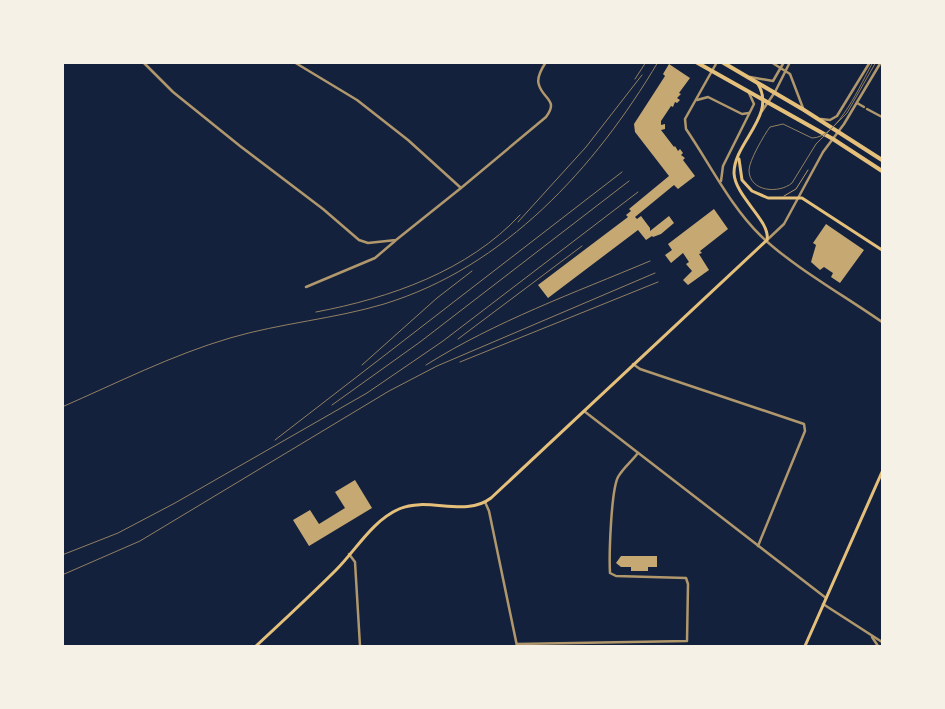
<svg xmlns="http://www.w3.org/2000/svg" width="945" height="709" viewBox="0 0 945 709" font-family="'DejaVu Sans',sans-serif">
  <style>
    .building { fill: #c6a872 }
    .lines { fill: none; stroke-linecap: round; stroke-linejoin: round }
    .service { stroke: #b1986c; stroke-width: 1 }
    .minor { stroke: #b1986c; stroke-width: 2.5 }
    .tertiary { stroke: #b1986c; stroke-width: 2.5 }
    .secondary { stroke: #e5c07b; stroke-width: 3 }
    .primary { stroke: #e5c07b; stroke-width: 4 }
    .tram { stroke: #918062; stroke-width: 1 }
    .rail { stroke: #918062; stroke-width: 1 }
  </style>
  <rect width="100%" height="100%" fill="#14213d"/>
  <g class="building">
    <polygon points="669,64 690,78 679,93 681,94 677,98 680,100 677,103 675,102 673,107 671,106 661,121 661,125 665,124 665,129 661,130 674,147 675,146 678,151 680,149 683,153 681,155 685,158 683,160 695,176 678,189 674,185 635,217 637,219 641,216 650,228 650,231 669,216 674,223 661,234 653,237 652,236 646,240 638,230 548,298 538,285 628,217 626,215 631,211 629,209 669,176 635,132 634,124 665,76 663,74"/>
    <polygon points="714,209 728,229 700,251 702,253 699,254 709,270 688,285 683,280 692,271 686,264 689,262 683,253 671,263 665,255 672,250 668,244"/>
    <polygon points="826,224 864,250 840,283 831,277 833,273 824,267 820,270 811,262 816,245 813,243"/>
    <polygon points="355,480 372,508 309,546 293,520 310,510 319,524 345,508 335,492"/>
    <polygon points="621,556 657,556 657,567 648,567 648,571 631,571 631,567 621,567 616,563"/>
  </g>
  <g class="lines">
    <polyline class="service" points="784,196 796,189 808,170"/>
    <g class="minor">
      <path d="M143 62 173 92 240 146 323 209 359 240 368 243 396 240 461 188 546 117C559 100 543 99 539 85 536 78 542 68 546 62"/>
      <polyline points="294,62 357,100 408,140 461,188"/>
      <polyline points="697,100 708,97 742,114 749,113"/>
      <polyline points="857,103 864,107"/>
      <polyline points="867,109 882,117"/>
      <polyline points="306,287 375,258 395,241"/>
      <polyline points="633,364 640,369 804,424 805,431 758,546"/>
      <polyline points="584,411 826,598"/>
      <polyline points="485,502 489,511 517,646"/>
      <polyline points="872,637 878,646"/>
      <path d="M517 644 687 641 688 584 686 578 616 576 610 573C609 555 611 491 618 477 623 468 632 461 638 453"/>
    </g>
    <g class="tertiary">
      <path d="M717 62 685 119 686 129C710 164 730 206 761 236 792 266 845 296 882 322"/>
      <polyline points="771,62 790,74 803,108"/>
      <polyline points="750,77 773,81 784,62"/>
      <polyline points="762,111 775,92 790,62"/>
      <polyline points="821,119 830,120 837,116 870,62"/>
      <polyline points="721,181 723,166 754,104 749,93"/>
      <polyline points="767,240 784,224 823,152 844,124 881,62"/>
      <polyline points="349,554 355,562 360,646"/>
      <polyline points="823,604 882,642"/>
    </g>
    <g class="secondary">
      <polyline points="739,159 742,180 752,191 768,198 802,198 882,250"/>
      <path d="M256 646C283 621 310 596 336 570 356 550 372 521 399 509 428 496 465 518 491 498L767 240C771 221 735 197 734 173 734 142 777 116 758 84"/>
      <polyline points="805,646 882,472"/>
    </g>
    <g class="primary">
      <polyline points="696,62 833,139 882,171"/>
      <polyline points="722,62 804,110 882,160"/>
    </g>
    <path class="tram" d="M873 62C861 83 838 138 812 138L783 124 770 127C764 135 749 161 749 170 749 192 779 194 792 183L816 144 847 113 876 62"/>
    <g class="rail">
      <polyline points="635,79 646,62"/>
      <polyline points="518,222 586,147 642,75"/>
      <path d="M316 312C390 298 468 271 520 215"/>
      <polyline points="458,339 582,246"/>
      <polyline points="460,362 658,282"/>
      <polyline points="362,365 437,298 472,271"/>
      <path d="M426 365C496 321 574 293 650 261"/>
      <polyline points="332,405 420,342 629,181"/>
      <path d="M62 407C117 383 172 355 230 338 281 323 334 319 384 304 505 267 595 168 658 62"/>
      <polyline points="275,440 622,172"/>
      <polyline points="62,555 118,533 175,503 367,393 443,341 638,192"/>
      <polyline points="62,575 140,541 389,391 437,366 655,273"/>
    </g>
  </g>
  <rect width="945" height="709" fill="none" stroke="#f6f1e7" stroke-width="128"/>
</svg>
